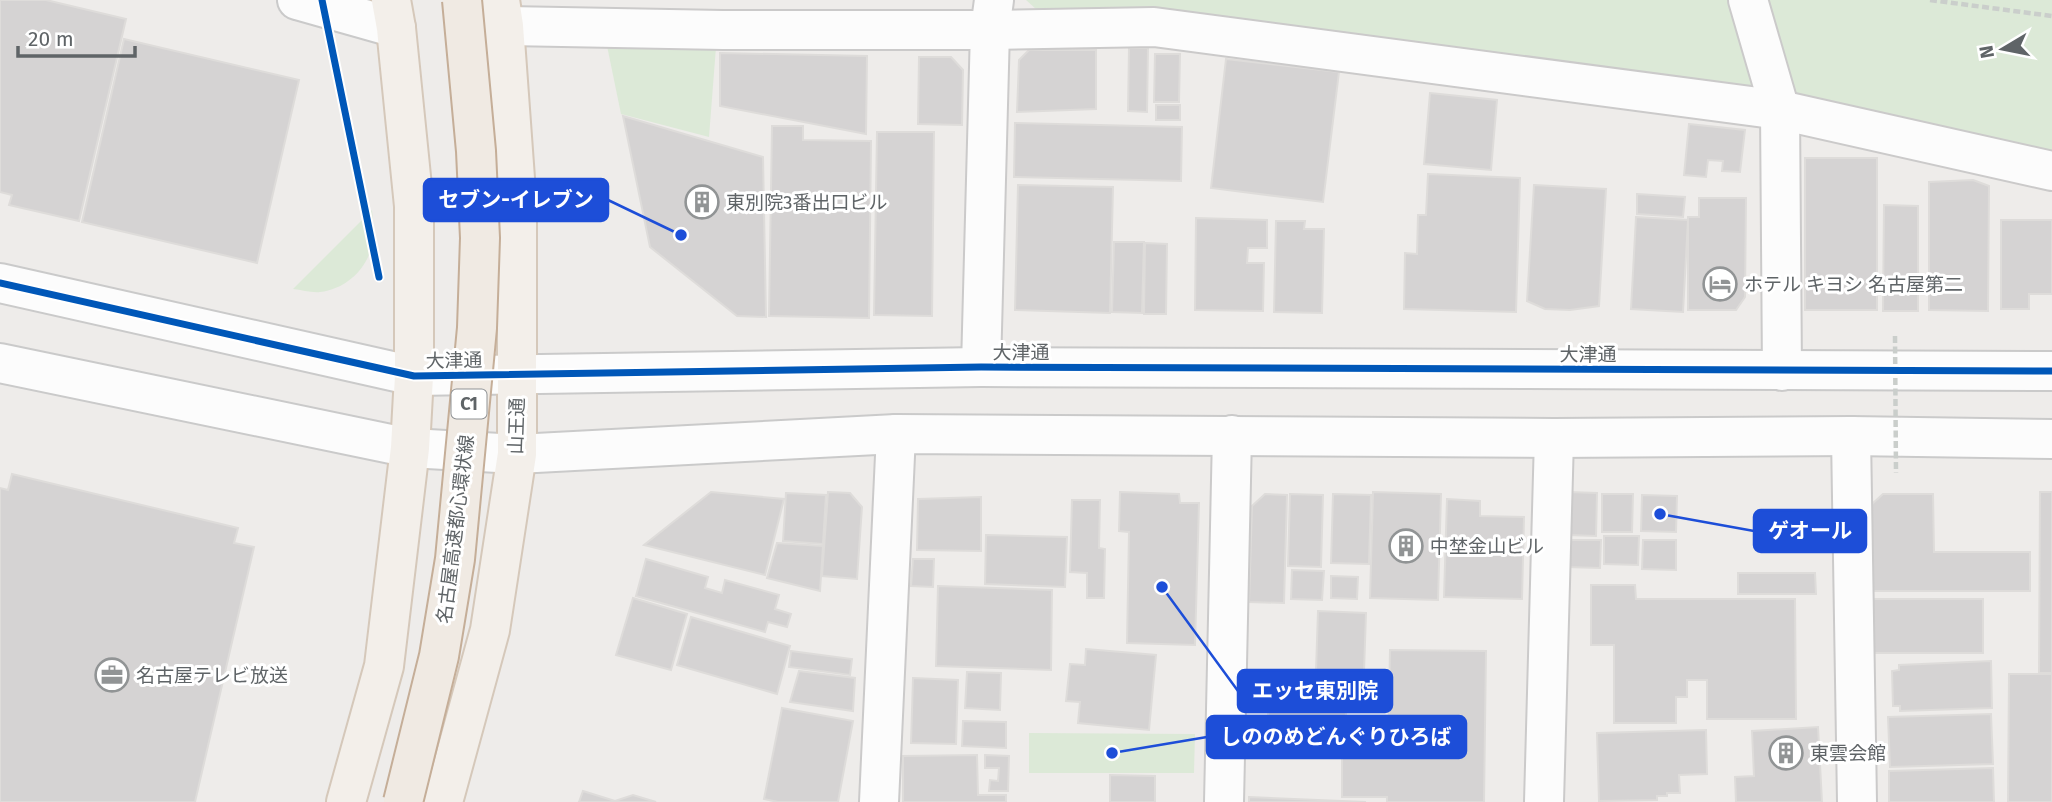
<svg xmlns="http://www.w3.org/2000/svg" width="2052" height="802" viewBox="0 0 2052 802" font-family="'Fira Sans','Noto Sans JP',sans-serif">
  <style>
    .green { fill: #dce9d7 }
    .building { fill: #d5d3d3; stroke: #dedcda; stroke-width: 2 }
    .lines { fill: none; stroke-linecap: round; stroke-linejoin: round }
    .street-casing { stroke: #cbcaca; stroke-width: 42 }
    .secondary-casing { stroke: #cacaca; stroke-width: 42 }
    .primary-casing { stroke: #d5c8ba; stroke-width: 42 }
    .path { stroke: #cacecb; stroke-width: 4.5; stroke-dasharray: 7 3.5; stroke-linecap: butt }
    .street { stroke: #fcfcfc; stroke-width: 38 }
    .secondary { stroke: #fcfcfc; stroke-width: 38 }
    .primary { stroke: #f3efea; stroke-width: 38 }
    .highway-bridge-casing { stroke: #c5ae98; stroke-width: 42; stroke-linecap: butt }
    .path-bridge { stroke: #cacecb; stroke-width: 4.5; stroke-dasharray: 7 3.5; stroke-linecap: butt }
    .highway-bridge { stroke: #f0eae3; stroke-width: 38 }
    .cycleway-casing { stroke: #fff; stroke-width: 11 }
    .cycleway { stroke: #0057b8; stroke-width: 7 }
    .labels { text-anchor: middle; stroke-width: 6; stroke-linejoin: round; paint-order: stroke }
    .shield { fill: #fff; stroke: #8f9295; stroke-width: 2 }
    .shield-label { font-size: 18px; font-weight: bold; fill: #5f6467 }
    .poi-label { font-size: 19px; fill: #5f6467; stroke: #fff; text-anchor: start }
    .street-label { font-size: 19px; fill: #5f6467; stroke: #fff }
    .leader { fill: none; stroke: #1d4ed8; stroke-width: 2.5 }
    .callout-dot { fill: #1d4ed8; stroke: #fff; stroke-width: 2.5 }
    .callout { fill: #1d4ed8; stroke: #1d4ed8; stroke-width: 2.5 }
    .callout-label { font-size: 21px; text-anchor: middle; font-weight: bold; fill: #fff }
  </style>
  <rect width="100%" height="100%" fill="#eeecea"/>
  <g class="green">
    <polygon points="1026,0 2052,0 2052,155 1037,10"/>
    <polygon points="605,36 716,47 709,137 621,114"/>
    <path d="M372 210C373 219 374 229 373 238 371 265 348 289 320 292 312 293 302 290 293 289Z"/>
    <polygon points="1029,733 1195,734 1194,773 1029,773"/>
  </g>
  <g class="building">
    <polygon points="0,0 46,0 126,19 79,221 9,205 12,195 0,192"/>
    <polygon points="124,39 299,80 257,263 82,222"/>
    <polygon points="1129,48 1148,48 1147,112 1128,111"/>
    <polygon points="1029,50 1096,50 1096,109 1017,112 1019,60"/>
    <polygon points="720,53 867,56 866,134 720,106"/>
    <polygon points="1155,54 1180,54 1179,102 1154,102"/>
    <polygon points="919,57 951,57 963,70 962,125 918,124"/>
    <polygon points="1226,59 1339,72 1323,202 1211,188"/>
    <polygon points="1430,93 1497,100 1491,170 1424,164"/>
    <rect x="1156" y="105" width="24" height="15"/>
    <polygon points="623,116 763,157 766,317 737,316 650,247"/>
    <polygon points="1015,123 1182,127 1181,181 1014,177"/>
    <polygon points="1689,124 1745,130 1740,172 1722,171 1723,161 1708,160 1706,177 1684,175"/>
    <polygon points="772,126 803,126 803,140 871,141 869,318 769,316"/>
    <polygon points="877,132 934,132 932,316 874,315"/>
    <rect x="1805" y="158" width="72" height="152"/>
    <polygon points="1428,174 1520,178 1516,312 1404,309 1405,253 1417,254 1418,215 1426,215"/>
    <polygon points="1973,180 1989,186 1988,311 1929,310 1929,182"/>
    <polygon points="1018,185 1113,187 1110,313 1015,310"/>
    <polygon points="1534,185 1606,189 1599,306 1570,310 1545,309 1527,301"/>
    <polygon points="1637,194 1685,197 1683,217 1637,214"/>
    <polygon points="1699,198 1746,198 1745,297 1736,310 1688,310 1688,217 1699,217"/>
    <polygon points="1884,205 1918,206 1918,311 1883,311"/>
    <polygon points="1636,217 1688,220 1683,312 1631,309"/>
    <polygon points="1196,218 1267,220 1267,248 1248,248 1247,263 1264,263 1263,311 1195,310"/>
    <polygon points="2001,220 2052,220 2052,294 2029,294 2029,309 2001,309"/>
    <polygon points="1276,221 1305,221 1304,229 1324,229 1322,313 1274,312"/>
    <polygon points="1114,242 1144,242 1142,313 1112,312"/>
    <polygon points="1145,243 1167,244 1166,314 1144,314"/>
    <polygon points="12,474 238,528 234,543 254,547 195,802 0,802 0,488 8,490"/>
    <polygon points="711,492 784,499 765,575 644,545"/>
    <polygon points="828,492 850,493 862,507 857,579 822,576"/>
    <polygon points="1120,492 1179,494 1180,503 1199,503 1195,645 1127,643 1129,532 1119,531"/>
    <polygon points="1373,492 1441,494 1438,600 1370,598"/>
    <polygon points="1569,492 1597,493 1596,536 1568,535"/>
    <polygon points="2040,492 2052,492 2052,673 2039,673"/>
    <polygon points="786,493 826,495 823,544 783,541"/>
    <polygon points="1265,494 1287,495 1284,603 1249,602 1252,506"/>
    <polygon points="1290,494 1323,495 1321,567 1288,566"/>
    <polygon points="1333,494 1371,495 1369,564 1331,563"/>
    <polygon points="1602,494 1633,494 1632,532 1602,532"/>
    <polygon points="1883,494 1933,494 1934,552 2030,552 2030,591 1871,591 1871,505"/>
    <polygon points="1642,495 1677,496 1676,532 1641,531"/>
    <polygon points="981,497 981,551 917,550 918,499"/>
    <polygon points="1447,499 1480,501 1480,516 1524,517 1522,599 1444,597"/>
    <polygon points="1072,500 1100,500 1099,548 1105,549 1104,598 1087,598 1087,573 1070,572"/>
    <polygon points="986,535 1067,537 1065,587 985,584"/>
    <polygon points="1604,536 1639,536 1638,565 1604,564"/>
    <polygon points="1568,540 1601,540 1600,568 1567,567"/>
    <polygon points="1643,540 1676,540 1676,570 1642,569"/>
    <polygon points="777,543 823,546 820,591 767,578"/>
    <polygon points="646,559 708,577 705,588 722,593 725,580 779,595 775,609 791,614 787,627 768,622 765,632 636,596"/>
    <polygon points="913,559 934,559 933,587 911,586"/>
    <polygon points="1292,570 1324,571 1322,600 1291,599"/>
    <polygon points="1738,573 1815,573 1816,594 1738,594"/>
    <polygon points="1331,576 1358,577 1357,599 1331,598"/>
    <polygon points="1591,585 1635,585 1636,599 1795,599 1796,719 1707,719 1707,680 1687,680 1687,697 1676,697 1676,723 1614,723 1614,645 1591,645"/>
    <polygon points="938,586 1052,590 1051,670 936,666"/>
    <polygon points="633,598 687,614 671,670 616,655"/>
    <rect x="1871" y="599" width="112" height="54"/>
    <polygon points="1318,611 1366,613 1364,672 1316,671"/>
    <polygon points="691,617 790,646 777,694 677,665"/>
    <polygon points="1086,649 1156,655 1149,730 1078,723 1080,702 1066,701 1070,664 1085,665"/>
    <polygon points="1390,650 1486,651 1484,802 1387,802 1387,797 1342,797 1342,754 1388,755"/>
    <polygon points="791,651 852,659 850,675 789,667"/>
    <polygon points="1991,661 1992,708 1900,711 1900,706 1893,706 1892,671 1899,670 1899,665"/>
    <polygon points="799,671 855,678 853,711 790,702"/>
    <polygon points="967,672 1001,673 1000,710 965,708"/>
    <polygon points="2009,674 2052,674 2052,802 2008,802"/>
    <polygon points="1269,677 1347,680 1345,744 1279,742 1280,719 1268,719"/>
    <polygon points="913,678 958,680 956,744 911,743"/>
    <polygon points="782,708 853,721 838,802 778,802 764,799"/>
    <polygon points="1991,714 1993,764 1890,767 1888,717"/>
    <polygon points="963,721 1006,722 1006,748 962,746"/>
    <polygon points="1818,727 1822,802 1736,802 1735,777 1754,776 1752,731"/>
    <polygon points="1706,730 1707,774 1679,775 1680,793 1667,793 1667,796 1657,796 1657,800 1599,801 1597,733"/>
    <polygon points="977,755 978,795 1006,795 1006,802 903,802 903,756"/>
    <polygon points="985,755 1009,756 1008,791 989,791 990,780 998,781 999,768 985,768"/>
    <polygon points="1993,768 1994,802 1889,802 1889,771"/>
    <polygon points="1110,775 1155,776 1155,802 1110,802"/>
    <polygon points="583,791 615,801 633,795 656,802 579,802"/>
    <polygon points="1249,797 1366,802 1249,802"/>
  </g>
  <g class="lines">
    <defs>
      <g id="street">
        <polyline points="1748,0 1780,110 1782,371"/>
        <polyline points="504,26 723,30 990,30 1154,27 1780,110 2052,171"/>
        <polyline points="981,367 990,30 994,0"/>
        <polyline points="1851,436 1857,802"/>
        <polyline points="879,802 896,434"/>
        <polyline points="1224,802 1232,435"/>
        <polyline points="1544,802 1554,438"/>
      </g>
      <g id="secondary">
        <polyline points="297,0 396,28"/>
        <polyline points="0,283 414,376 981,367 2052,371"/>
        <polyline points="0,363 410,448 517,454 896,434 1554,438 1851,436 2052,439"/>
      </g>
      <g id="primary">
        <polyline points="346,802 384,666 410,448 414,376 414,206 396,28 391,0"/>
        <polyline points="443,802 490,630 517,454 517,206 504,26 500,0"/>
      </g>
    </defs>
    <use href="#street" class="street-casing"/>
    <use href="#secondary" class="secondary-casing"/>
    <use href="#primary" class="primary-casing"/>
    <polyline class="path" points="1930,0 2052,16"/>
    <use href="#street" class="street"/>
    <use href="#secondary" class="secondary"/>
    <use href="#primary" class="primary"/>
    <defs>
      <polyline id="highway-bridge" points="403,802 439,656 455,559 477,328 480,238 476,151 462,0"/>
    </defs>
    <use href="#highway-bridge" class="highway-bridge-casing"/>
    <polyline class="path-bridge" points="1895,336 1896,473"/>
    <use href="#highway-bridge" class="highway-bridge"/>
    <defs>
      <g id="cycleway">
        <polyline points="322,0 379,277"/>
        <polyline points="0,283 414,376 981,367 2052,371"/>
      </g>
    </defs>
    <use href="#cycleway" class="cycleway-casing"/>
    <use href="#cycleway" class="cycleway"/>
  </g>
  <defs>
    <symbol id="building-ring" viewBox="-11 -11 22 22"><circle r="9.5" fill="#fff" stroke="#919495" stroke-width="1.5"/><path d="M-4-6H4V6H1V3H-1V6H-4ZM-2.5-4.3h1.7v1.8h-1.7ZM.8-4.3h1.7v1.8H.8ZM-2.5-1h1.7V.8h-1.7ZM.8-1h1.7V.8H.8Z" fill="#919495"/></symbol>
    <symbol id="hotel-ring" viewBox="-11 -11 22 22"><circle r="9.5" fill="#fff" stroke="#919495" stroke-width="1.5"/><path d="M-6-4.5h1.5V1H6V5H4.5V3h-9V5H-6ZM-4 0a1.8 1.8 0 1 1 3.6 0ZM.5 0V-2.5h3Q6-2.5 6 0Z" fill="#919495"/></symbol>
    <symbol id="office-ring" viewBox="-11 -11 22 22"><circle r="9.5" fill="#fff" stroke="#919495" stroke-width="1.5"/><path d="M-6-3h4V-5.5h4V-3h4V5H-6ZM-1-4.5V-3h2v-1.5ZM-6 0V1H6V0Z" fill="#919495"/></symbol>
  </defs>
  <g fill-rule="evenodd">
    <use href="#building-ring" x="683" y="183" width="38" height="38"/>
    <use href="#hotel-ring" x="1701" y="265" width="38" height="38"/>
    <use href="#building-ring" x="1387" y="527" width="38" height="38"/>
    <use href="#office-ring" x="93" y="656" width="38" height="38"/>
    <use href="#building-ring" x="1767" y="734" width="38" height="38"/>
  </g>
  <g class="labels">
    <rect class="shield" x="451.5" y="389.5" width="35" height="29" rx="5"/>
    <g class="shield-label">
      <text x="469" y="410">C1</text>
    </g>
    <g class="poi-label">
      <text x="726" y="209">東別院3番出口ビル</text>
      <text x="1744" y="291">ホテル キヨシ 名古屋第二</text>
      <text x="1430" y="553">中埜金山ビル</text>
      <text x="136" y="682">名古屋テレビ放送</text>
      <text x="1810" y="760">東雲会館</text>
    </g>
    <g class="street-label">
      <text x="1021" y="359">大津通</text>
      <text x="1588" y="361">大津通</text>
      <text transform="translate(454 360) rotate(-1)" y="7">大津通</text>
      <text transform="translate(516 426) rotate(-88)" y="7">山王通</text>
      <text transform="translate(455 529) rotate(-83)" y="7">名古屋高速都心環状線</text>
    </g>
  </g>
  <path class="leader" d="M681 235L608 200M1660 514L1754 531M1162 587L1238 691M1112 753L1207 737"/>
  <g class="callout-dot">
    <circle cx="681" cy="235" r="7"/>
    <circle cx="1660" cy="514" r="7"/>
    <circle cx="1162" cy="587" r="7"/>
    <circle cx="1112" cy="753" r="7"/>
  </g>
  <g class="callout">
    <rect x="424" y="179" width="184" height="42" rx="7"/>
    <rect x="1754" y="510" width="112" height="42" rx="7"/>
    <rect x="1238" y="670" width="154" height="42" rx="7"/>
    <rect x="1207" y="716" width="259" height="42" rx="7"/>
  </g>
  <g class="callout-label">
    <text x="516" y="207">セブン-イレブン</text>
    <text x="1810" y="538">ゲオール</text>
    <text x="1315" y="698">エッセ東別院</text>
    <text x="1336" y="744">しののめどんぐりひろば</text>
  </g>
  <g transform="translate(2003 49) rotate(260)" stroke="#ffffff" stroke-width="5" paint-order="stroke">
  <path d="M0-5L12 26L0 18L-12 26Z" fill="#5f6467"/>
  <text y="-10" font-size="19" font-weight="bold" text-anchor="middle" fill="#5f6467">N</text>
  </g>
  <path d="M18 46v10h117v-10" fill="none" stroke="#5f6467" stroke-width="3.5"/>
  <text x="28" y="46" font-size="21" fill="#5f6467" stroke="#ffffff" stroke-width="5" paint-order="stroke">20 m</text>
</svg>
